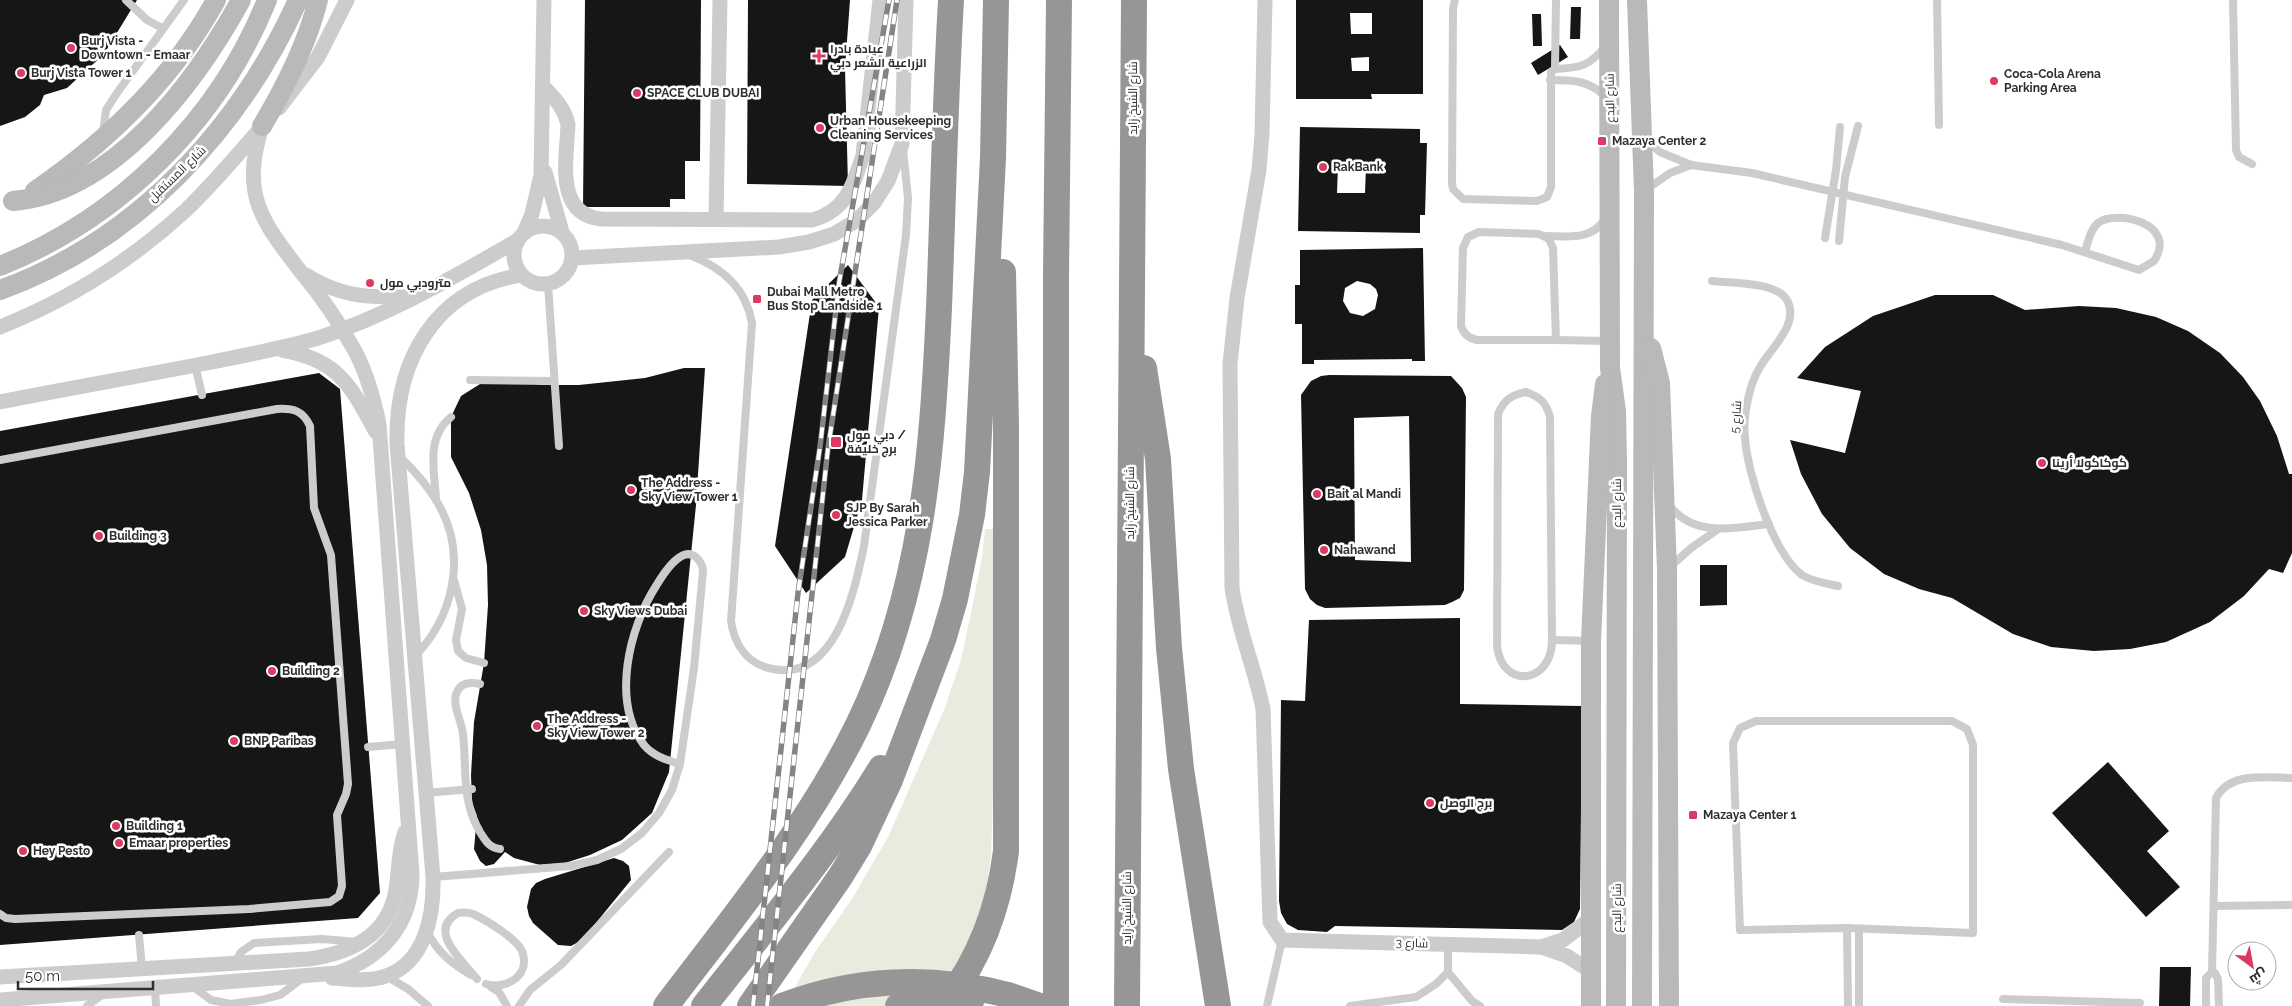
<svg xmlns="http://www.w3.org/2000/svg" width="2292" height="1006" viewBox="0 0 2292 1006" font-family="Raleway,Cairo,sans-serif">
  <style>
    .green { fill: #e8ebde }
    .building { fill: #161616; fill-rule: evenodd }
    .lines { fill: none; stroke-linecap: round; stroke-linejoin: round }
    .lane { stroke: #ccc; stroke-width: 8 }
    .street { stroke: #ccc; stroke-width: 15 }
    .secondary { stroke: #b9b9b9; stroke-width: 20 }
    .highway { stroke: #969696; stroke-width: 26 }
    .rail-casing { stroke: #848484; stroke-width: 5.5 }
    .rail { stroke: #fff; stroke-width: 4; stroke-dasharray: 11; stroke-linecap: butt }
    .highway-bridge { stroke: #969696; stroke-width: 26 }
    .poi-dot { fill: #dd3a63; stroke: #fff; stroke-width: 2 }
    .labels { text-anchor: middle; stroke-width: 5; stroke-linejoin: round; paint-order: stroke }
    .poi-label { font-size: 12px; font-weight: bold; fill: #2f2f2f; stroke: #fff; text-anchor: start }
    .street-label { font-size: 12px; fill: #2f2f2f; stroke: #fff }
  </style>
  <rect width="100%" height="100%" fill="#fff"/>
  <polygon class="green" points="985,529 993,529 993,793 991,858 984,900 975,934 935,1006 784,1006 815,952 852,899 889,835 944,710 961,660 971,613 982,557"/>
  <g class="building">
    <polygon points="0,0 137,0 104,54 67,88 44,95 40,105 25,117 0,126"/>
    <polygon points="585,0 701,0 700,161 685,161 685,199 670,199 670,207 583,207"/>
    <polygon points="748,0 850,0 845,68 848,186 747,184"/>
    <path d="M1296 0H1423V94H1371L1372 99H1296ZM1350 13H1372V34H1351ZM1369 57V71H1352L1351 58Z"/>
    <polygon points="1571,7 1581,7 1580,39 1570,39"/>
    <polygon points="1532,14 1541,14 1542,46 1533,46"/>
    <polygon points="1560,45 1568,57 1538,75 1531,63"/>
    <path d="M1300 127 1420 129V143H1427L1425 215H1420V233L1298 231ZM1338 166H1366L1365 193H1337Z"/>
    <path d="M1423 248 1425 361H1412V359L1314 360V364H1302V324H1295V285H1300V250ZM1357 281 1370 284 1376 289 1378 295 1375 309 1363 316 1350 313 1343 301 1345 288Z"/>
    <polygon points="848,265 879,307 862,500 845,557 806,593 775,546 812,300"/>
    <polygon points="1935,295 1993,295 2025,310 2079,306 2116,308 2156,317 2188,331 2220,353 2243,377 2260,401 2277,436 2289,474 2292,474 2292,553 2283,573 2269,569 2244,596 2210,622 2166,642 2130,649 2094,651 2051,647 2013,634 1952,598 1919,589 1884,574 1850,548 1822,514 1801,474 1790,440 1845,453 1861,391 1797,378 1825,347 1873,316"/>
    <polygon points="684,368 705,368 696,505 669,772 652,813 622,840 590,855 565,863 540,865 514,858 505,852 494,864 486,866 480,861 474,849 477,816 472,803 471,775 474,722 484,663 488,605 487,565 481,530 469,493 451,457 451,417 461,396 480,384 515,380 541,385 579,385 645,378"/>
    <polygon points="319,373 340,389 380,893 358,918 0,945 0,431"/>
    <path d="M1329 375 1451 376 1462 388 1466 397 1464 590 1460 598 1452 602 1445 605 1325 608 1317 605 1310 599 1305 589 1301 395 1311 381 1321 376ZM1409 416 1411 562 1355 560 1354 418Z"/>
    <polygon points="1700,565 1727,565 1727,605 1700,606"/>
    <polygon points="1460,618 1460,704 1582,706 1580,909 1574,922 1562,930 1335,926 1327,932 1298,930 1287,924 1281,913 1279,901 1281,700 1305,701 1309,620"/>
    <polygon points="2108,762 2169,831 2147,851 2180,887 2146,917 2052,813"/>
    <polygon points="614,858 623,861 629,866 631,880 582,940 571,946 558,945 533,923 529,916 527,907 531,889 536,883 545,879"/>
    <polygon points="2160,967 2191,967 2190,1006 2159,1006"/>
  </g>
  <g class="lines">
    <g class="lane">
      <polyline points="126,0 147,20 162,28"/>
      <path d="M1455 0 1453 8 1452 183 1453 189 1463 199 1537 201 1547 197 1551 187V72L1555 69C1581 68 1589 66 1606 46"/>
      <polyline points="1937,0 1939,125"/>
      <polyline points="2233,0 2236,150 2239,157 2252,164"/>
      <polyline points="1555,69 1556,0"/>
      <path d="M1550 80C1573 80 1588 80 1605 96"/>
      <polyline points="103,133 106,110 117,93 184,0"/>
      <path d="M1645 139 1660 152 1691 165 1752 173 2062 245 2139 270 2154 261C2179 223 2115 209 2098 223 2090 230 2088 242 2085 251"/>
      <polyline points="1647,189 1670,173 1691,165"/>
      <path d="M1479 232 1539 234 1549 239 1553 248 1556 340H1477C1468 338 1464 334 1461 326L1463 248 1468 237Z"/>
      <path d="M1544 236C1568 236 1591 241 1605 219"/>
      <polyline points="1825,238 1836,170 1840,127"/>
      <polyline points="1839,241 1845,177 1858,126"/>
      <path d="M689 255C722 267 746 288 752 323L731 621C734 641 744 660 765 667 834 689 854 594 864 546L906 235 908 198 903 150"/>
      <path d="M1712 281C1731 283 1777 282 1787 300 1800 324 1771 348 1760 367 1756 374 1752 383 1750 391 1746 406 1743 422 1745 437 1747 473 1773 553 1802 575 1813 582 1826 583 1838 586"/>
      <polyline points="548,284 559,446"/>
      <polyline points="1556,340 1609,341"/>
      <polyline points="195,365 202,395"/>
      <polyline points="470,380 553,381"/>
      <path d="M1526 392C1540 397 1546 402 1550 417L1552 640C1552 684 1502 690 1497 646L1498 414C1504 400 1511 395 1526 392Z"/>
      <path d="M399 456C415 471 430 488 440 507 467 557 453 617 415 656"/>
      <path d="M0 460 277 409C294 408 303 411 310 426L314 508 331 555 348 784 346 794 337 815 342 886 339 896 330 902 249 909 15 919 6 918 0 914"/>
      <path d="M436 498C434 469 426 437 451 417"/>
      <path d="M1669 505C1694 538 1734 528 1769 524"/>
      <polyline points="1670,567 1691,548 1717,530"/>
      <polyline points="454,580 462,609 456,640 458,651 466,658 484,663"/>
      <polyline points="1552,640 1591,641"/>
      <path d="M480 684C471 682 461 682 457 692 451 703 462 722 463 734 467 769 461 800 480 832 485 840 489 848 500 849"/>
      <polygon points="1756,721 1952,721 1967,729 1973,745 1973,933 1847,928 1740,930 1733,743 1740,728"/>
      <polyline points="368,747 402,744"/>
      <polyline points="426,793 472,789"/>
      <path d="M433 877 571 866 597 860 621 849 642 833 659 813 672 790 680 764 694 668 703 571C702 560 692 549 680 557 670 563 662 576 656 586 629 628 611 702 644 745 653 756 667 760 680 764"/>
      <polyline points="2214,906 2292,905"/>
      <polyline points="1847,928 1848,1006"/>
      <polyline points="1859,929 1859,1006"/>
      <path d="M427 931C437 952 451 963 471 975"/>
      <polyline points="139,935 142,969"/>
      <polyline points="1448,944 1448,972 1472,1001 1480,1006"/>
      <polyline points="235,963 241,952 254,943 322,939 358,942"/>
      <path d="M2212 972 2216 798C2230 771 2266 778 2292 778"/>
      <polyline points="2212,972 2215,973 2218,979 2219,1006"/>
      <polyline points="386,976 408,989 428,1006"/>
      <path d="M477 979C463 961 426 931 458 913 464 912 468 912 473 914 486 920 517 939 522 951 531 975 507 990 486 984"/>
      <polyline points="192,986 211,1000 230,1004 261,1000 280,995 304,977"/>
      <polyline points="491,987 499,992 507,1006"/>
      <polyline points="155,988 156,1006"/>
      <polyline points="2003,999 2140,1003"/>
      <polyline points="87,1006 103,994"/>
      <polyline points="519,1006 530,990 561,965 669,852"/>
      <polyline points="1267,1006 1282,940"/>
      <polyline points="1350,1006 1416,997 1436,984 1448,972"/>
      <polyline points="2206,1006 2206,978 2212,972"/>
    </g>
    <g class="street">
      <path d="M1265 0 1262 134 1259 170 1237 298 1230 364 1232 588C1238 630 1255 668 1263 709L1270 922 1282 940 1541 947 1567 956 1590 971"/>
      <path d="M543 86C554 98 564 107 568 124 567 158 554 214 601 219L812 220C846 211 853 186 863 155L880 0"/>
      <polyline points="279,108 318,57 347,0"/>
      <polyline points="545,172 562,232"/>
      <polyline points="716,219 720,0"/>
      <circle cx="543" cy="255" r="29"/>
      <polyline points="524,233 532,214 541,175 544,0"/>
      <polyline points="573,258 779,247 809,242 834,234 856,221 874,203 888,181 902,144 906,0"/>
      <path d="M306 275C338 295 372 301 408 293"/>
      <path d="M0 327C68 300 132 260 186 210 212 185 236 157 260 129"/>
      <path d="M282 350C339 360 350 385 376 432"/>
      <path d="M0 402C70 388 141 376 212 362 247 355 284 348 318 338 385 317 458 275 518 240"/>
      <polyline points="1541,947 1563,940 1590,919"/>
      <path d="M0 977 309 959C351 953 388 936 396 890 399 870 398 851 405 832"/>
      <path d="M332 978C350 979 369 982 386 976 426 962 434 914 433 877L397 444C395 360 435 289 521 275"/>
      <path d="M0 1000 337 973C382 958 412 924 412 874L379 424C374 399 367 374 355 351 340 324 321 296 301 272 260 219 241 194 262 126"/>
    </g>
    <g class="secondary">
      <polyline points="1609,0 1610,368 1616,411 1617,461 1616,1006"/>
      <polyline points="1637,0 1644,192 1642,1006"/>
      <path d="M262 126C286 86 307 45 318 0"/>
      <path d="M35 191C109 140 173 79 216 0"/>
      <path d="M13 201C114 193 196 82 241 0"/>
      <path d="M0 266C120 218 219 120 267 0"/>
      <path d="M0 290C136 241 239 130 298 0"/>
      <polyline points="1651,348 1660,383 1667,570 1669,1006"/>
      <polyline points="1591,1006 1591,641 1601,416 1605,384"/>
    </g>
    <g class="highway">
      <polyline points="1144,368 1158,459 1169,648 1181,769 1218,1006"/>
      <polyline points="1008,995 1040,1006"/>
      <path d="M946 1002C981 957 999 907 1006 851V426L1003 272"/>
      <path d="M666 1006C734 916 808 827 858 725 923 590 932 455 939 308 943 206 945 103 951 0"/>
      <path d="M704 1006C765 928 829 853 881 768"/>
      <polyline points="750,1006 840,877 859,846 890,780 943,640 955,599 972,515 977,472 993,158 996,0"/>
      <polyline points="1056,1006 1056,277 1059,0"/>
      <polyline points="1127,1006 1134,0"/>
    </g>
    <defs>
      <g id="rail">
        <polyline points="753,1006 798,593 820,447 839,283 889,0"/>
        <polyline points="767,1006 828,448 897,0"/>
      </g>
    </defs>
    <use href="#rail" class="rail-casing"/>
    <use href="#rail" class="rail"/>
    <g class="highway-bridge">
      <path d="M782 1006C855 978 932 975 1008 995"/>
      <polyline points="898,1006 932,1001 972,999"/>
    </g>
  </g>
  <g class="poi-dot">
    <circle cx="71" cy="48" r="5"/>
    <path d="M816.5 48.5h5v5h5v5h-5v5h-5v-5h-5v-5h5z"/>
    <circle cx="21" cy="73" r="5"/>
    <circle cx="1994" cy="81" r="5"/>
    <circle cx="637" cy="93" r="5"/>
    <circle cx="820" cy="128" r="5"/>
    <rect x="1597" y="136" width="10" height="10" rx="2.5"/>
    <circle cx="1323" cy="167" r="5"/>
    <circle cx="370" cy="283" r="5"/>
    <rect x="752" y="294" width="10" height="10" rx="2.5"/>
    <rect x="830" y="436" width="12" height="12" rx="2.5"/>
    <circle cx="2042" cy="463" r="5"/>
    <circle cx="631" cy="490" r="5"/>
    <circle cx="1317" cy="494" r="5"/>
    <circle cx="836" cy="515" r="5"/>
    <circle cx="99" cy="536" r="5"/>
    <circle cx="1324" cy="550" r="5"/>
    <circle cx="584" cy="611" r="5"/>
    <circle cx="272" cy="671" r="5"/>
    <circle cx="537" cy="726" r="5"/>
    <circle cx="234" cy="741" r="5"/>
    <circle cx="1430" cy="803" r="5"/>
    <rect x="1688" y="810" width="10" height="10" rx="2.5"/>
    <circle cx="116" cy="826" r="5"/>
    <circle cx="119" cy="843" r="5"/>
    <circle cx="23" cy="851" r="5"/>
  </g>
  <g class="labels">
    <g class="poi-label">
      <text x="81" y="45">Burj Vista -<tspan x="81" dy="14">Downtown - Emaar</tspan></text>
      <text x="830" y="53">عيادة بادرا<tspan x="830" dy="14">الزراعية الشعر دبي</tspan></text>
      <text x="31" y="77">Burj Vista Tower 1</text>
      <text x="2004" y="78">Coca-Cola Arena<tspan x="2004" dy="14">Parking Area</tspan></text>
      <text x="647" y="97">SPACE CLUB DUBAI</text>
      <text x="830" y="125">Urban Housekeeping<tspan x="830" dy="14">Cleaning Services</tspan></text>
      <text x="1612" y="145">Mazaya Center 2</text>
      <text x="1333" y="171">RakBank</text>
      <text x="380" y="287">مترودبي مول</text>
      <text x="767" y="296">Dubai Mall Metro<tspan x="767" dy="14">Bus Stop Landside 1</tspan></text>
      <text x="847" y="439">دبي مول /<tspan x="847" dy="14">برج خليفة</tspan></text>
      <text x="2052" y="467">كوكاكولا أرينا</text>
      <text x="641" y="487">The Address -<tspan x="641" dy="14">Sky View Tower 1</tspan></text>
      <text x="1327" y="498">Bait al Mandi</text>
      <text x="846" y="512">SJP By Sarah<tspan x="846" dy="14">Jessica Parker</tspan></text>
      <text x="109" y="540">Building 3</text>
      <text x="1334" y="554">Nahawand</text>
      <text x="594" y="615">Sky Views Dubai</text>
      <text x="282" y="675">Building 2</text>
      <text x="547" y="723">The Address -<tspan x="547" dy="14">Sky View Tower 2</tspan></text>
      <text x="244" y="745">BNP Paribas</text>
      <text x="1440" y="807">برج الوصل</text>
      <text x="1703" y="819">Mazaya Center 1</text>
      <text x="126" y="830">Building 1</text>
      <text x="129" y="847">Emaar properties</text>
      <text x="33" y="855">Hey Pesto</text>
    </g>
    <g class="street-label">
      <text transform="translate(1133 98) rotate(-90)" y="4">شارع الشيخ زايد</text>
      <text transform="translate(1610 98) rotate(-91)" y="4">شارع البدع</text>
      <text transform="translate(177 174) rotate(-44)" y="4">شارع المستقبل</text>
      <text transform="translate(1736 417) rotate(-85)" y="4">شارع 5</text>
      <text transform="translate(1130 503) rotate(-90)" y="4">شارع الشيخ زايد</text>
      <text transform="translate(1617 503) rotate(-90)" y="4">شارع البدع</text>
      <text transform="translate(1127 908) rotate(-90)" y="4">شارع الشيخ زايد</text>
      <text transform="translate(1617 908) rotate(-90)" y="4">شارع البدع</text>
      <text transform="translate(1412 943) rotate(2)" y="4">شارع 3</text>
    </g>
  </g>
  <g transform="translate(2252 966) rotate(148)"><circle r="24" fill="#ffffff" stroke="#acacac"/>
  <path d="M0-4L9 19L0 12L-9 19Z" fill="#dd3a63"/>
  <text y="-8" font-size="14" font-weight="bold" text-anchor="middle" fill="#2f2f2f">ش</text>
  </g>
  <path d="M18 981v8h135v-8" fill="none" stroke="#2f2f2f" stroke-width="2.5"/>
  <text x="25" y="981" font-size="15" fill="#2f2f2f" stroke="#ffffff" stroke-width="4" paint-order="stroke">50 m</text>
</svg>
